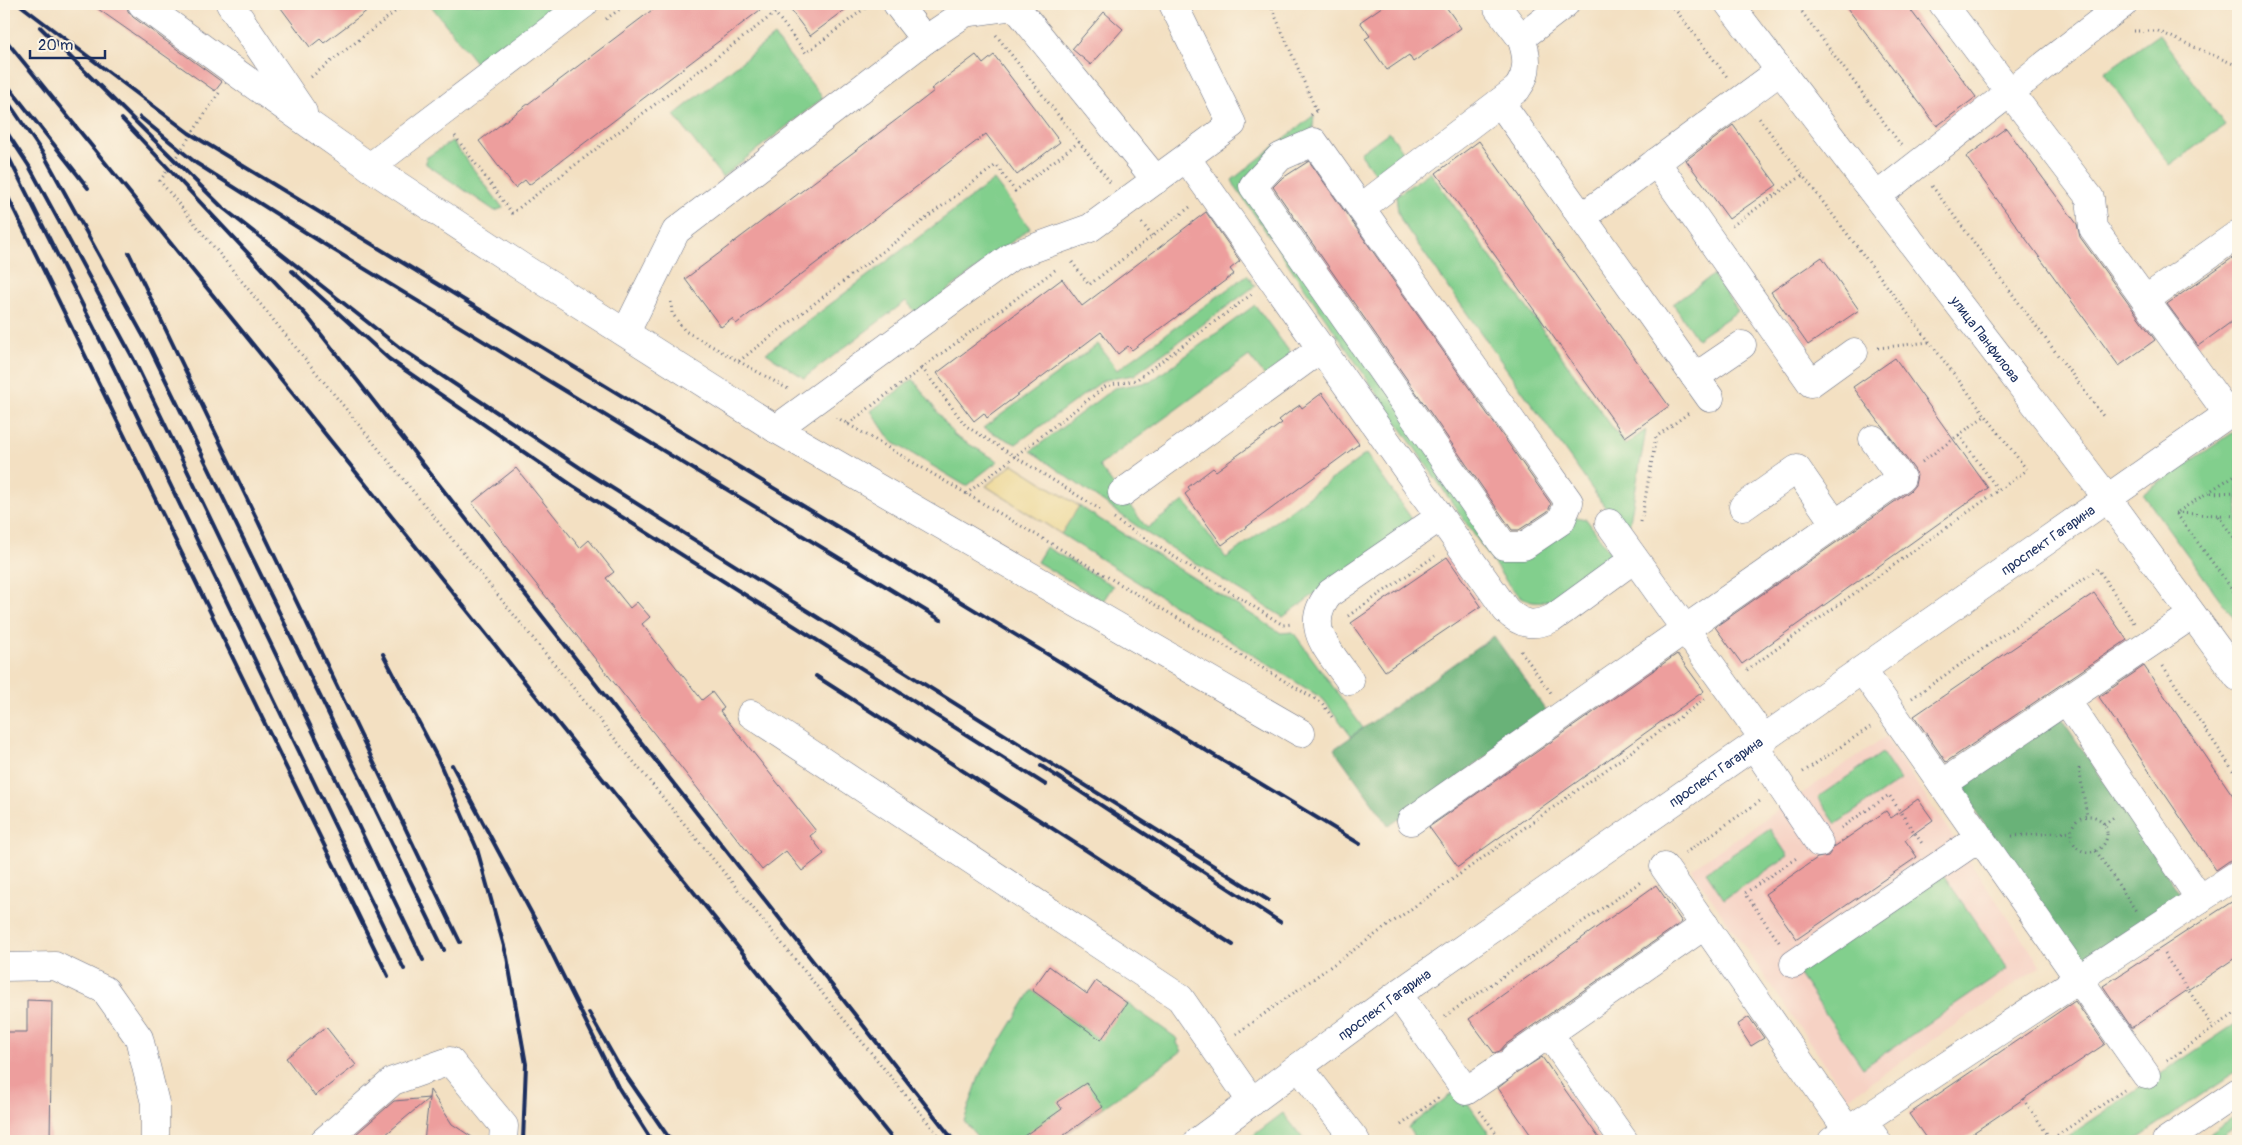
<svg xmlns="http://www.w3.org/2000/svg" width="2242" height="1145" viewBox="0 0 2242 1145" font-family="Pangolin,sans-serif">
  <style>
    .built { fill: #f6d2c4 }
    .green { fill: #82cf8d; stroke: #4e7f76 }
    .forest { fill: #69b278; stroke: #42706b }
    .sand { fill: #eeda9e; stroke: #84847e }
    .building { fill: #ed9e9d }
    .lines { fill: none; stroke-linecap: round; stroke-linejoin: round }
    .minor-casing { stroke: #676d81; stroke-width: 29 }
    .major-casing { stroke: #676d81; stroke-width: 29 }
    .path { stroke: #676d81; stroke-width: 3; stroke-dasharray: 1 4; stroke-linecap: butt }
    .minor { stroke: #fff; stroke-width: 28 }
    .major { stroke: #fff; stroke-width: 28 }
    .rail { stroke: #1b2f5e; stroke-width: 4 }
    .labels { text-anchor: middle; stroke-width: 4; stroke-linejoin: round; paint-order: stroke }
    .street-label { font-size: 14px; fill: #1b2f5e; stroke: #fcf5e5 }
  </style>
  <rect width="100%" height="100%" fill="#fcf5e5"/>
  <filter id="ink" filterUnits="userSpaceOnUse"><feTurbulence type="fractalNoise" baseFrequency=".02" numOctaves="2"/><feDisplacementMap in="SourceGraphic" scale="10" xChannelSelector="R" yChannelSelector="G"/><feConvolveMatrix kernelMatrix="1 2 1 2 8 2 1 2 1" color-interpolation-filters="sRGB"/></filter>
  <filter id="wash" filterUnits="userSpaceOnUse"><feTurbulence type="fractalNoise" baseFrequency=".0096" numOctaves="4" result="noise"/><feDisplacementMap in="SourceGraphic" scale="20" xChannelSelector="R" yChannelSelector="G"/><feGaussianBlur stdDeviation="1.12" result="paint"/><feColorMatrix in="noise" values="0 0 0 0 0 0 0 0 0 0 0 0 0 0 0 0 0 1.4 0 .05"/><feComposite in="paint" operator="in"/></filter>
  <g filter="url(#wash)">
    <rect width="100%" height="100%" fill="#f3e0c2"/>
    <polygon class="built" points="1885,737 2041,966 1848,1098 1691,869"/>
    <g class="green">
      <polygon points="437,4 564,4 481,69 432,7"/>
      <polygon points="2159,34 2225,125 2170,165 2104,73"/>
      <polygon points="774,36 823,98 722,177 674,115"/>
      <path d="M1314 115 1312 139 1259 174 1506 554 1571 516 1586 519 1613 556 1552 600C1530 604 1522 600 1508 584L1236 188 1232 180Z"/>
      <polygon points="1389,132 1411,162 1390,174 1379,175 1373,171 1360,153"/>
      <polygon points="452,141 503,208 495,211 426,164 426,158"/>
      <polygon points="1430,172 1625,445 1646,430 1627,538 1402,222 1398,212 1396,196"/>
      <polygon points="994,180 1030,228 917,314 906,301 804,378 766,353"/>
      <polygon points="1247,275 1255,286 1134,375 1104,380 1016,444 983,428 1098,344 1117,370"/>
      <polygon points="1713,275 1738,311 1697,339 1673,304"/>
      <polygon points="1255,305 1292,355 1265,376 1249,356 1099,466 1147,528 1184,501 1226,558 1366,454 1414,522 1283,617 1148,534 1031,451 1114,388 1150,382"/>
      <polygon points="913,379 955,436 998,461 966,486 891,441 871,411"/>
      <polygon points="2238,429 2238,624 2143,494"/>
      <polygon points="1079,506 1281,633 1293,632 1363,728 1351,736 1323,699 1061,534"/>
      <polygon points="1046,547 1113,586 1103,601 1037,562"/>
      <polygon points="1882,753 1900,780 1836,824 1818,797"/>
      <polygon points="1770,829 1788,856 1724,899 1706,872"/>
      <polygon points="1942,873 2008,969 1863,1068 1797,972"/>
      <polygon points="1032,990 1100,1039 1127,1003 1178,1039 1177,1043 1182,1051 1056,1141 981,1141 964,1121 979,1077"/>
      <polygon points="2238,1022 2238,1070 2133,1141 2061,1141"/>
      <polygon points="1458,1089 1494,1141 1416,1141 1408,1127"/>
      <polygon points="1283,1113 1305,1141 1246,1141"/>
      <polygon points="2238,1114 2238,1125 2215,1141 2198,1141"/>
    </g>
    <g class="forest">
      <polygon points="1494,636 1548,713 1389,826 1334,749"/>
      <polygon points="2061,718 2183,898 2081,967 1959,787"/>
    </g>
    <polygon class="sand" points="1013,464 1079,506 1061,534 986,486"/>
    <g id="blocks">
      <g class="building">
        <polygon points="91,4 127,4 128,11 133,17 222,82 215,91"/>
        <polygon points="278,4 376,4 324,43 320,39 310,47"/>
        <polygon points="660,4 768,4 529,185 525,180 515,188 479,141"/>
        <polygon points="786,4 853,4 810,36"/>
        <polygon points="1386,4 1444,4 1461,28 1413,62 1409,55 1387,70 1365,39 1370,36 1360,22"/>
        <polygon points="1844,4 1906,4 1976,97 1937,126"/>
        <polygon points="1104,12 1123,29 1091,65 1072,49"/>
        <polygon points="976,55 983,64 994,55 1060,142 1017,175 986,134 736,324 732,319 721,327 685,279 916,105 934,91 931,89"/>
        <polygon points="1733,125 1777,185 1729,219 1686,160"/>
        <polygon points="2006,128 2077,224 2080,237 2155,340 2119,366 1966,157"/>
        <polygon points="1479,141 1669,406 1625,437 1436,173"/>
        <polygon points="1309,161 1551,504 1548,511 1519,530 1512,530 1273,187 1281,179"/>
        <polygon points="1206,212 1240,261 1230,269 1234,274 1132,350 1128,346 1118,354 1101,332 987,418 984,413 974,421 937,373 1062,279 1082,306"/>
        <polygon points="2238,254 2238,317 2198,346 2167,304"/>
        <polygon points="1822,257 1859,310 1808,345 1771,292"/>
        <polygon points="1895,358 1988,488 1742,664 1715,627 1910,491 1915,485 1917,475 1914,469 1853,387"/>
        <polygon points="1322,393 1359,444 1222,545 1185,494 1190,490 1188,487 1213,468 1216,471 1282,423 1279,420 1288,413 1300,405 1302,408"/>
        <polygon points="516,468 580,548 589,540 614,572 606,578 630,608 637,602 650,617 642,624 702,700 712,692 724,708 720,711 816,831 810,836 824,854 802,871 786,851 762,870 472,503"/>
        <polygon points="1447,557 1481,606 1385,671 1351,623"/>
        <polygon points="2094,593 2127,640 1946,762 1914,716"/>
        <polygon points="1677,654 1704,691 1458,867 1429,827"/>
        <polygon points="2144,666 2238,803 2238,859 2229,861 2216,870 2099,697"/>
        <polygon points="1918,799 1933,820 1905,840 1917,857 1797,939 1765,894 1817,858 1828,856 1834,847 1886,811 1891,818"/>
        <polygon points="1656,885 1682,922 1505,1045 1500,1051 1494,1053 1469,1019"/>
        <polygon points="2238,893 2238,956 2133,1027 2131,1027 2103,986 2236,899 2234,896"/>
        <polygon points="1049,966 1087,994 1096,981 1127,1003 1101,1040 1032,990"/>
        <polygon points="27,1000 52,1001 50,1141 4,1141 4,1032 27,1032"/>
        <polygon points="2075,1001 2105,1044 1961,1141 1928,1141 1909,1114"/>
        <polygon points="1749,1017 1764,1038 1751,1046 1737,1025"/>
        <polygon points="326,1027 356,1065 315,1096 286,1058"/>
        <polygon points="1542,1057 1601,1141 1535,1141 1498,1088 1517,1073"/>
        <polygon points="1086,1083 1103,1107 1056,1141 1017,1141 1062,1109 1057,1102"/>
        <polygon points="430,1090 452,1124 478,1141 424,1141 429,1098 378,1141 348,1141 394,1101 429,1098"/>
      </g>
    </g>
  </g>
  <g filter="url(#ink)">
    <use href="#blocks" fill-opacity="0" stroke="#676d81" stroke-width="1"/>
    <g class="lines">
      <defs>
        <g id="minor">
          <polyline points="142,4 234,71 370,167 520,266 776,429 1301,733"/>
          <polyline points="230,4 303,112"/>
          <polyline points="897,4 925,40 965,13 1015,6 1156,180"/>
          <polyline points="1943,4 2090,198 2093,228 2228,414"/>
          <polyline points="1498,8 1521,38"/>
          <polyline points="1500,102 1710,398"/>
          <polygon points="1314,142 1569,502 1561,521 1524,546 1504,546 1253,186 1280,157"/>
          <path d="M1187 159 1506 610C1521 625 1534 627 1553 618L1634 559"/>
          <polyline points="1656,162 1811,383 1854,352"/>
          <polyline points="370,167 584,4"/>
          <polyline points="1877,196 2123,4"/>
          <path d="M1362 207 1517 89C1529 73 1528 56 1521 38L1565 4"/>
          <polyline points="1582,217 1780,71"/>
          <polyline points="2145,300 2238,234"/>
          <polyline points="626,332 676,231 925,40"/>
          <polyline points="1695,377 1742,345"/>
          <polyline points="776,429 1012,256 1090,228 1232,124 1173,4"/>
          <polyline points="1122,493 1322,348"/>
          <polyline points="1743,507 1797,469 1835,524"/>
          <polyline points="1609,523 1764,739"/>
          <polyline points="1863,671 2146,1075"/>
          <path d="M1350 681C1330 651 1301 627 1330 593L1440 517"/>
          <polyline points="2066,700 2200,899"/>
          <polyline points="751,714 1180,998 1252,1102"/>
          <polyline points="1754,746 1819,843"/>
          <polyline points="1942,784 2192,615"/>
          <polyline points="1411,821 1901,478 1873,439"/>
          <polyline points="1664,867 1848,1131"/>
          <polyline points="1794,964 1979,838"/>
          <polyline points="4,967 55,966 105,990 139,1038 155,1103 155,1141"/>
          <polyline points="1398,994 1466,1091 1503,1066"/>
          <polyline points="1549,1034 1624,1141"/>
          <polyline points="1514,1058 1705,925"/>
          <polyline points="1299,1067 1356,1141"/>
          <polyline points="1863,1121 1877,1141"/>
          <polyline points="324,1141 393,1081 450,1061 504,1126 503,1141"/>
          <path id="s1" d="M1198 1141 1398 994 2238 407"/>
          <polyline points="1832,1141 2238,874"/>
        </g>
        <g id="major">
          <path id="s2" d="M1729 4 2108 499 2238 677"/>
          <polyline points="2166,1141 2238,1092"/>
        </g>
      </defs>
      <use href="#minor" class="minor-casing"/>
      <use href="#major" class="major-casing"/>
      <g class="path">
        <polyline points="1270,4 1317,112"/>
        <polyline points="1671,4 1728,78"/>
        <polyline points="1796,4 1901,145"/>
        <polyline points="1801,10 1808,4"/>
        <polyline points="606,19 627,4"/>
        <polyline points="2133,31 2158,31 2238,66"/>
        <polyline points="996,35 1110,182"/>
        <polyline points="311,77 405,4"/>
        <polyline points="219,93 160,181 943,1141"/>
        <polyline points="1311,115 1317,110"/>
        <polyline points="455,136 512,213 775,13 806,53 869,5"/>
        <polyline points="1932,186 2103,416"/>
        <polyline points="1142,223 1152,236"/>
        <polyline points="1732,226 1803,175"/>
        <polyline points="1072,262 1089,285 1190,207"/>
        <polyline points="1055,270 922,368 966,426 1101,510"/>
        <polyline points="671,302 672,313 685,331 788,389"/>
        <polyline points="1878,348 1929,342"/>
        <polyline points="739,361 996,165 1015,191 1079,142"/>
        <polyline points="836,417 1322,703 1332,717"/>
        <polyline points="848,424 922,368"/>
        <polyline points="1959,435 1999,491"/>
        <polyline points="1922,462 1986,415"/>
        <polyline points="2238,473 2176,513 2238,597"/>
        <polyline points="2211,493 2238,492"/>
        <polyline points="966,494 1106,386 1136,380 1252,294"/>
        <polyline points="2176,513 2238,516"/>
        <polyline points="2218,516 2238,543"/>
        <polyline points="1114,519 1283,625 1293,624"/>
        <polyline points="1641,522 1656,437 1690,412"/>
        <polyline points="1348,616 1435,556"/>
        <polyline points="1521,651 1551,693"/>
        <polyline points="2163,666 2238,778"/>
        <polyline points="1747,670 2027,470 1759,118"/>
        <polyline points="1912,698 2098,569 2134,623"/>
        <polyline points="2079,768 2087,816"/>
        <polyline points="1803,772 1870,727"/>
        <circle cx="2089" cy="834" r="18"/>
        <polyline points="2104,824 2114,817"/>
        <polyline points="1841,828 1889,795 1923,845"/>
        <polyline points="2012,836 2071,832"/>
        <polyline points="2096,851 2136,911"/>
        <polyline points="1685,853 1760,801"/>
        <polyline points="1779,942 1745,893 1798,857"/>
        <polyline points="2164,954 2214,1028"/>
        <polyline points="1445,1016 1642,881"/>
        <polyline points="1236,1034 1705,699"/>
        <polyline points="2167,1061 2238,1011"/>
        <polyline points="2024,1099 2051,1140"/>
        <polyline points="1480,1111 1502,1141"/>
        <polyline points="1401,1125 1439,1097"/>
        <polyline points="2049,1141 2124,1090"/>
      </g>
      <use href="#minor" class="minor"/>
      <use href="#major" class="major"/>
      <g class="rail">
        <polyline points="19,4 189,133 1360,844"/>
        <polyline points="40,27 222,207 399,347 588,473 1268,900"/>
        <polyline points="4,38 289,389 894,1141"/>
        <polyline points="4,81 88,188"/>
        <polyline points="4,96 44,155 151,350 444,950"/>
        <polyline points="140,117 196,163 324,244 941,620"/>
        <polyline points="122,119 306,315 954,1141"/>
        <polyline points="4,128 29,166 134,360 423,960"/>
        <polyline points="4,148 113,366 404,969"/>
        <polyline points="4,189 388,976"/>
        <polyline points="129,253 460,942"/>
        <polyline points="292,271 389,359 573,486 1046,785"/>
        <polyline points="383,654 437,757 477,849 507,957 526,1064 523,1141"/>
        <polyline points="816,676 1233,945"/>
        <polyline points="452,765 539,927 618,1087 652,1141"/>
        <polyline points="1041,766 1280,922"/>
        <polyline points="589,1013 618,1064 671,1141"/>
      </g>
    </g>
  </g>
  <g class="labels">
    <g class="street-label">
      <text dy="5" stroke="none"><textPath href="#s2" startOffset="422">улица Панфилова</textPath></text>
      <text dy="5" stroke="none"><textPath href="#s1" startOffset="1041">проспект Гагарина</textPath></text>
      <text dy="5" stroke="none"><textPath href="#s1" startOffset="636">проспект Гагарина</textPath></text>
      <text dy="5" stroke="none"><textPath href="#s1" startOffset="231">проспект Гагарина</textPath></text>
    </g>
  </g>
  <rect width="2242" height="1145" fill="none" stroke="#fcf5e5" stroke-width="20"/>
  <path d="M30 50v8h75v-8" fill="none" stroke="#1b2f5e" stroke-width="2.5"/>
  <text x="38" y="50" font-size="15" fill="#1b2f5e" stroke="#fcf5e5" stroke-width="4" paint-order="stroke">20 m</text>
</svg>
